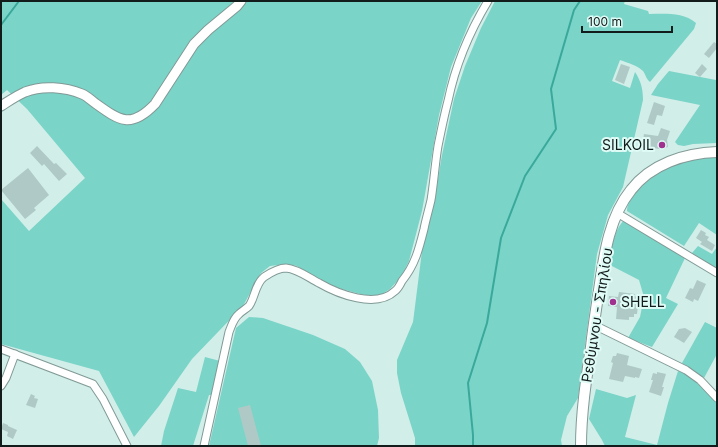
<svg xmlns="http://www.w3.org/2000/svg" width="718" height="447" viewBox="0 0 718 447" font-family="Inter,sans-serif">
  <style>
    .green { fill: #7ad4c8 }
    .lines { fill: none; stroke-linecap: round; stroke-linejoin: round }
    .stream { stroke: #3aa89b; stroke-width: 2 }
    .building { fill: #afcac6 }
    .minor-casing { stroke: #819a96; stroke-width: 9 }
    .tertiary-casing { stroke: #819a96; stroke-width: 11 }
    .secondary-casing { stroke: #819a96; stroke-width: 12 }
    .minor { stroke: #fff; stroke-width: 7 }
    .tertiary { stroke: #fff; stroke-width: 9 }
    .secondary { stroke: #fff; stroke-width: 10 }
    .poi-dot { fill: #a0318f; stroke: #dffbf6; stroke-width: 1.5 }
    .labels { text-anchor: middle; stroke-width: 4; stroke-linejoin: round; paint-order: stroke }
    .poi-label { font-size: 14px; fill: #121c1b; stroke: #dffbf6; text-anchor: end }
    .street-label { font-size: 14px; fill: #121c1b; stroke: #dffbf6 }
  </style>
  <rect width="100%" height="100%" fill="#d2eee9"/>
  <g class="green">
    <polygon points="1,1 482,1 471,18 451,67 439,115 422,211 409,261 401,277 390,289 382,294 372,296 360,294 338,288 320,280 297,266 287,264 270,266 261,273 243,306 192,359 159,406 134,437 99,371 1,344 1,199 29,231 85,178 27,109 7,90 1,95"/>
    <path d="M495 1H625L624 4 648 11 649 14C665 14 683 12 696 23L694 29 650 82C646 79 646 75 643 71 637 65 628 63 620 60L612 81 630 88 635 72C641 81 643 89 643 100L623 187 608 215 597 254 578 398 567 416 561 440 562 446H415V438L401 393 397 373V360L413 322 422 251 434 203 442 155 454 99 465 66 481 28Z"/>
    <polygon points="669,71 716,80 717,79 717,143 693,144 684,146 678,145 675,142 700,105 651,95 658,84"/>
    <path d="M705 158H717V235L699 223 684 246 627 211C627 204 631 199 635 194 646 180 661 170 678 164 686 160 696 160 705 158Z"/>
    <path d="M624 220 685 258 666 298 678 304 652 347 628 338 640 317 644 297 639 280 608 264C611 250 614 230 624 220Z"/>
    <polygon points="698,246 712,254 717,247 717,269 692,253"/>
    <polygon points="249,317 263,318 313,335 345,349 360,362 372,381 378,410 379,438 377,446 209,446 236,328"/>
    <polygon points="705,322 717,328 717,354 704,378 682,363"/>
    <polygon points="205,357 220,361 212,395 209,395 193,446 161,446 164,431 178,388 196,392"/>
    <path d="M678 371C695 377 704 391 717 403V446H605L602 440 589 419 596 389 627 398 636 395 625 437 657 445 668 403Z"/>
  </g>
  <g class="lines">
    <g class="stream">
      <polyline points="1,25 19,1"/>
      <polyline points="473,446 473,435 468,383 487,323 501,238 525,176 556,129 551,89 574,10 580,1"/>
    </g>
  </g>
  <g class="building">
    <polygon points="714,42 717,44 717,48 709,58 704,54"/>
    <polygon points="621,64 630,67 624,84 615,80"/>
    <polygon points="702,64 707,69 700,77 695,73"/>
    <polygon points="654,102 665,106 662,116 657,115 654,125 647,123"/>
    <polygon points="661,128 670,131 667,140 668,147 659,149 642,146 644,134 658,136"/>
    <polygon points="37,146 54,164 56,163 67,174 59,181 44,164 42,166 30,153"/>
    <polygon points="28,168 49,195 34,208 36,210 25,219 1,190"/>
    <polygon points="701,230 706,233 705,235 709,237 707,240 715,245 712,251 700,244 702,242 696,238"/>
    <polygon points="697,280 706,284 698,301 694,299 693,302 685,298 690,288 693,289"/>
    <polygon points="619,292 635,294 634,296 639,297 637,314 634,314 634,317 629,317 629,320 616,319 617,307 608,306 609,296 618,297"/>
    <polygon points="685,328 692,332 684,343 674,337 679,329"/>
    <polygon points="617,353 629,356 627,365 642,369 639,378 635,377 635,378 625,376 623,382 609,379 613,363 611,362 613,356 616,356"/>
    <polygon points="657,372 666,374 662,387 664,387 661,396 649,392 653,380 651,380 653,373 657,374"/>
    <polygon points="31,394 35,396 34,398 38,399 35,408 26,405"/>
    <polygon points="250,405 261,446 248,446 238,408"/>
    <polygon points="3,423 8,425 8,426 17,430 13,439 7,436 8,432 1,429"/>
  </g>
  <g class="lines">
    <defs>
      <g id="minor">
        <polyline points="617,213 717,273"/>
        <polyline points="594,325 686,370 700,380 717,398"/>
        <polyline points="1,349 93,384 103,399 127,446"/>
        <polyline points="1,386 6,378 15,354"/>
        <path d="M204 446 229 332C232 325 233 319 239 314 242 311 246 309 249 306 255 298 255 284 264 277 270 273 278 268 286 268 298 269 309 278 319 283 338 294 376 309 395 291 398 289 400 285 402 281 415 265 419 249 424 229 426 219 429 209 431 200 434 182 435 164 438 146 441 131 444 116 448 101 455 67 470 31 488 1"/>
      </g>
      <path id="tertiary" d="M1 106C9 101 16 96 25 92 42 85 65 87 82 94 87 96 91 100 95 103 120 121 131 129 155 104L194 44 208 30 237 6 241 1"/>
      <path id="secondary" d="M581 446C581 413 586 380 591 347 593 328 596 309 599 290 604 256 609 217 631 190 651 164 685 153 717 152"/>
    </defs>
    <use href="#minor" class="minor-casing"/>
    <use href="#tertiary" class="tertiary-casing"/>
    <use href="#secondary" class="secondary-casing"/>
    <use href="#minor" class="minor"/>
    <use href="#tertiary" class="tertiary"/>
    <use href="#secondary" class="secondary"/>
  </g>
  <g class="poi-dot">
    <circle cx="662" cy="145" r="4"/>
    <circle cx="613" cy="302" r="4"/>
  </g>
  <g class="labels">
    <g class="poi-label">
      <text x="654" y="150">SILKOIL</text>
      <text x="621" y="307" text-anchor="start">SHELL</text>
    </g>
    <g class="street-label">
      <text transform="translate(597 315) rotate(-81)" y="5">Ρεθύμνου - Σπηλίου</text>
    </g>
  </g>
  <rect width="718" height="447" fill="none" stroke="#121c1b" stroke-width="4"/>
  <path d="M582 26v6h90v-6" fill="none" stroke="#121c1b" stroke-width="2"/>
  <text x="588" y="26" font-size="12" fill="#121c1b" stroke="#dffbf6" stroke-width="3" paint-order="stroke">100 m</text>
</svg>
